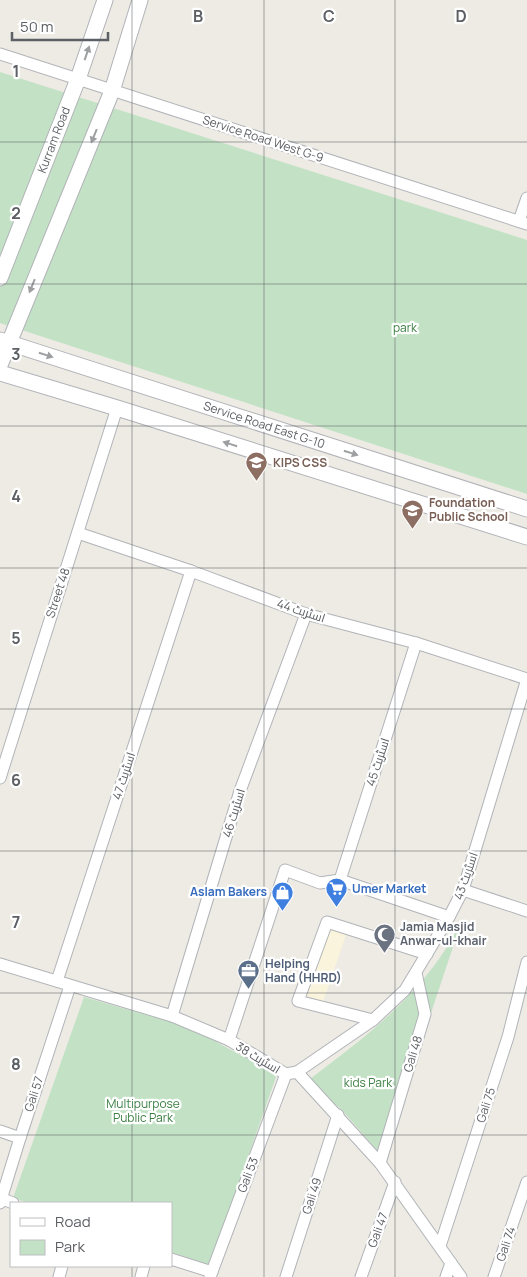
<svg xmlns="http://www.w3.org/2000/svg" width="527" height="1277" viewBox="0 0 527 1277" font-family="Manrope,Cairo,sans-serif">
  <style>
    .commercial { fill: #faf4dc }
    .green { fill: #c3e2c5 }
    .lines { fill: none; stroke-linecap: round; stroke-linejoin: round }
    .minor-casing { stroke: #b1b4b8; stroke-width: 13 }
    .secondary-casing { stroke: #b1b3b8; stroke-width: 17 }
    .minor { stroke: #fff; stroke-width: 11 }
    .secondary { stroke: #fff; stroke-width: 15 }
    .oneway { fill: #9d9fa1 }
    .grid { fill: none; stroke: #5c5f63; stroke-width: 1; stroke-opacity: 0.55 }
    .labels { text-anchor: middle; stroke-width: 4.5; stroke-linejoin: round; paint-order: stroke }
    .street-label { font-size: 12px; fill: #5c5f63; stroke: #fff }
    .park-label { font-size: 12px; fill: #3e8045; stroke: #fff }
    .education-label { font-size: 12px; font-weight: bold; fill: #785e54; stroke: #fff; text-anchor: start }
    .shop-label { font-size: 12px; font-weight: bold; fill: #366cbe; stroke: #fff; text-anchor: start }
    .worship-label { font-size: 12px; font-weight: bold; fill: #5b616d; stroke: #fff; text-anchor: start }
    .service-label { font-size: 12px; font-weight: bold; fill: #4e5e75; stroke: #fff; text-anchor: start }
    .grid-label { font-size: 16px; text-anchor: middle; font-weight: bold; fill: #5c5f63; stroke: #fff; stroke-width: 4.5; stroke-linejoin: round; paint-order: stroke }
  </style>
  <rect width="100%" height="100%" fill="#edebe4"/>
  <polygon class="commercial" points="331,926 347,932 323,1002 305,995"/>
  <g class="green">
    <polygon points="0,72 527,240 527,494 0,323"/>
    <path d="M462 920 383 1157 341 1109 306 1082C369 1034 426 993 462 920Z"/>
    <polygon points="84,997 171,1022 211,1039 268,1070 276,1077 210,1265 171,1252 171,1203 29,1203 13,1198"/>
  </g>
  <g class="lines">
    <defs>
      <g id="minor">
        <polyline points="0,54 527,224"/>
        <polyline points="519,221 527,198"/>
        <polyline points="78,533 191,571 306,614 416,643 527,679"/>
        <polyline points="0,778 117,408"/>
        <polyline points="340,880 416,643"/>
        <polyline points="463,890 527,911"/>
        <polyline points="0,964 172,1016 229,1040 286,1074 297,1072 380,1163 461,1277"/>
        <polyline points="57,981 191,571"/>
        <polyline points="172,1016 240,791 306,614"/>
        <polyline points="373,1020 298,1001 327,922 427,954"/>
        <polyline points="229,1040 285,870 320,883 340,880 449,917"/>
        <polyline points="297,1072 373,1020 405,990 449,917 463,890 527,679"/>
        <polyline points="0,1131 20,1138"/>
        <polyline points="380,1163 425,1014 416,973"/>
        <polyline points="0,1198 13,1203"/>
        <polyline points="0,1203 20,1138 70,986"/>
        <polyline points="440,1246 508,1037 527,962"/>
        <polyline points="171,1259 212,1272"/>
        <polyline points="59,1277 62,1266"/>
        <polyline points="141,1277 144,1266"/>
        <polyline points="210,1277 286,1074"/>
        <polyline points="286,1277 338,1115"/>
        <polyline points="361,1277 395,1182"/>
        <polyline points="446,1277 451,1263"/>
        <polyline points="494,1277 527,1182"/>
      </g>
      <g id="secondary">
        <polyline points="0,278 78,79 105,0"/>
        <polyline points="0,340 527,509"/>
        <polyline points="0,365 112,91 140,0"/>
        <polyline points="0,373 117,408 527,537"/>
      </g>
    </defs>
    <use href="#minor" class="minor-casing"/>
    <use href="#secondary" class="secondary-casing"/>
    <use href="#minor" class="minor"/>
    <use href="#secondary" class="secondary"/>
  </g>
  <defs><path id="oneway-solid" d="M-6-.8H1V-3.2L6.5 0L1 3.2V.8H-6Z" transform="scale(1.25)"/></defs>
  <g class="oneway">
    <use href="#oneway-solid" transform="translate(87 53) rotate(-71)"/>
    <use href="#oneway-solid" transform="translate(94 136) rotate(112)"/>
    <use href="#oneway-solid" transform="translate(32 286) rotate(112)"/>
    <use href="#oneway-solid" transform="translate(46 355) rotate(18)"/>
    <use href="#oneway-solid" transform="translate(230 444) rotate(-162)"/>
    <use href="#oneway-solid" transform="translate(351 453) rotate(18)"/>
  </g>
  <path class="grid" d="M132 0V1203M264 0V1277M395 0V1277M0 142H527M0 284H527M0 426H527M0 568H527M0 709H527M0 851H527M0 993H527M0 1135H527M132 1266V1277"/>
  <defs>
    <symbol id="school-pin" viewBox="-11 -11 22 30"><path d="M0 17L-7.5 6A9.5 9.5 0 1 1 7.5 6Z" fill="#8d6e63" stroke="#fff"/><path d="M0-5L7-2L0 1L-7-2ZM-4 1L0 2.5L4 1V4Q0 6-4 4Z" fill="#fff"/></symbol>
    <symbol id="supermarket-pin" viewBox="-11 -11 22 30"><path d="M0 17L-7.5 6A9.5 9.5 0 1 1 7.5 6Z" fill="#3f7fe0" stroke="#fff"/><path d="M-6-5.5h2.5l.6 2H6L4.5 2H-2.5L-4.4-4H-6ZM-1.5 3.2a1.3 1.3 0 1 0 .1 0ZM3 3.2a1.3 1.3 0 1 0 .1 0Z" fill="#fff"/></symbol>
    <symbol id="shop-pin" viewBox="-11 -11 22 30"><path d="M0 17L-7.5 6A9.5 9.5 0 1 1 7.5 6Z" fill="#3f7fe0" stroke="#fff"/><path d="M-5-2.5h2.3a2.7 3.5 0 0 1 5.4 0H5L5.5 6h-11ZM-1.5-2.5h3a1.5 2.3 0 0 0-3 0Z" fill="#fff"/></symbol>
    <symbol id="mosque-pin" viewBox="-11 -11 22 30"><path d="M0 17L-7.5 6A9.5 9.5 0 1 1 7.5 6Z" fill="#6b7280" stroke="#fff"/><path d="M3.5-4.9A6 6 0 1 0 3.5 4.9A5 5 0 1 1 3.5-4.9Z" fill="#fff"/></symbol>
    <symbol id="office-pin" viewBox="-11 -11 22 30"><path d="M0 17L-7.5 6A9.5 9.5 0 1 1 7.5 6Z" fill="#5c6f8a" stroke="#fff"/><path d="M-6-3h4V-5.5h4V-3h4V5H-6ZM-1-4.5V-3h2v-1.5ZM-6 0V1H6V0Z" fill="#fff"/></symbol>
  </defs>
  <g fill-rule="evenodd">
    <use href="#school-pin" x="244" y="450" width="25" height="34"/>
    <use href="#school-pin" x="400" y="498" width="25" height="34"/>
    <use href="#supermarket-pin" x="324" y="876" width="25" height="34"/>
    <use href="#shop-pin" x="270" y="880" width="25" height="34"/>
    <use href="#mosque-pin" x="372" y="922" width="25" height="34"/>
    <use href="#office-pin" x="236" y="958" width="25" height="34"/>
  </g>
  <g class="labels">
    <g class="street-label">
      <text transform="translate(263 139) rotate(18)" y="4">Service Road West G-9</text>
      <text transform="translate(54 140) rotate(-69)" y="4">Kurram Road</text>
      <text transform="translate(264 425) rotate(18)" y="4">Service Road East G-10</text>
      <text transform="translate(58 593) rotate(-72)" y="4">Street 48</text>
      <text transform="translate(301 611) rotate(18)" y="4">اسٹریٹ 44</text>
      <text transform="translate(378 762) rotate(-72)" y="4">اسٹریٹ 45</text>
      <text transform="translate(124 776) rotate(-72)" y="4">اسٹریٹ 47</text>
      <text transform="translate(234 813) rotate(-73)" y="4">اسٹریٹ 46</text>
      <text transform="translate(466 876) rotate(-71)" y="4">اسٹریٹ 43</text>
      <text transform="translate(413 1054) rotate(-73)" y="4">Gali 48</text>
      <text transform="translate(258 1058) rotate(31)" y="4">اسٹریٹ 38</text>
      <text transform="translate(34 1094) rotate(-72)" y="4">Gali 57</text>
      <text transform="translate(486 1105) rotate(-72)" y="4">Gali 75</text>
      <text transform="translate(248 1175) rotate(-69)" y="4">Gali 53</text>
      <text transform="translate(312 1196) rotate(-72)" y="4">Gali 49</text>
      <text transform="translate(378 1230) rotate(-70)" y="4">Gali 47</text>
      <text transform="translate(506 1244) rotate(-71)" y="4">Gali 74</text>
    </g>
    <g class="park-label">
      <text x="405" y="332">park</text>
      <text x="368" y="1087">kids Park</text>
      <text x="143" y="1108">Multipurpose<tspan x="143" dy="14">Public Park</tspan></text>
    </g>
    <g class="education-label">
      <text x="273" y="467">KIPS CSS</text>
      <text x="429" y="507">Foundation<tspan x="429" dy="14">Public School</tspan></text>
    </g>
    <g class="shop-label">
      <text x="352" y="893">Umer Market</text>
      <text x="267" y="896" text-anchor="end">Aslam Bakers</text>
    </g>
    <g class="worship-label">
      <text x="400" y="931">Jamia Masjid<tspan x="400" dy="14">Anwar-ul-khair</tspan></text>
    </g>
    <g class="service-label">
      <text x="265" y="968">Helping<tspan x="265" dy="14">Hand (HHRD)</tspan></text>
    </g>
  </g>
  <g class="grid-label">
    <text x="198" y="22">B</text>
    <text x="329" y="22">C</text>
    <text x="461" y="22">D</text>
    <text x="16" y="77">1</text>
    <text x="16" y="219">2</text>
    <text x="16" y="360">3</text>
    <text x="16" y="502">4</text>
    <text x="16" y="644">5</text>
    <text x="16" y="786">6</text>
    <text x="16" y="928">7</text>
    <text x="16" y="1070">8</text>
  </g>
  <rect x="10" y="1202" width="162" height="65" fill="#ffffff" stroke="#bebfc1"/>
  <rect x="20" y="1218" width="25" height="8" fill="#ffffff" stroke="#bebfc1"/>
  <text x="55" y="1227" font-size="15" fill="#5c5f63">Road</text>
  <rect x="20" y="1240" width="25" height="15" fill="#c3e2c5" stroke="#bebfc1"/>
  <text x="55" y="1252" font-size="15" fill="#5c5f63">Park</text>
  <path d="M12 32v8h96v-8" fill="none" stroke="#5c5f63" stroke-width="2.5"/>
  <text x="20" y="32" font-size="15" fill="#5c5f63" stroke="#ffffff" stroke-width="4" paint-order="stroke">50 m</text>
</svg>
